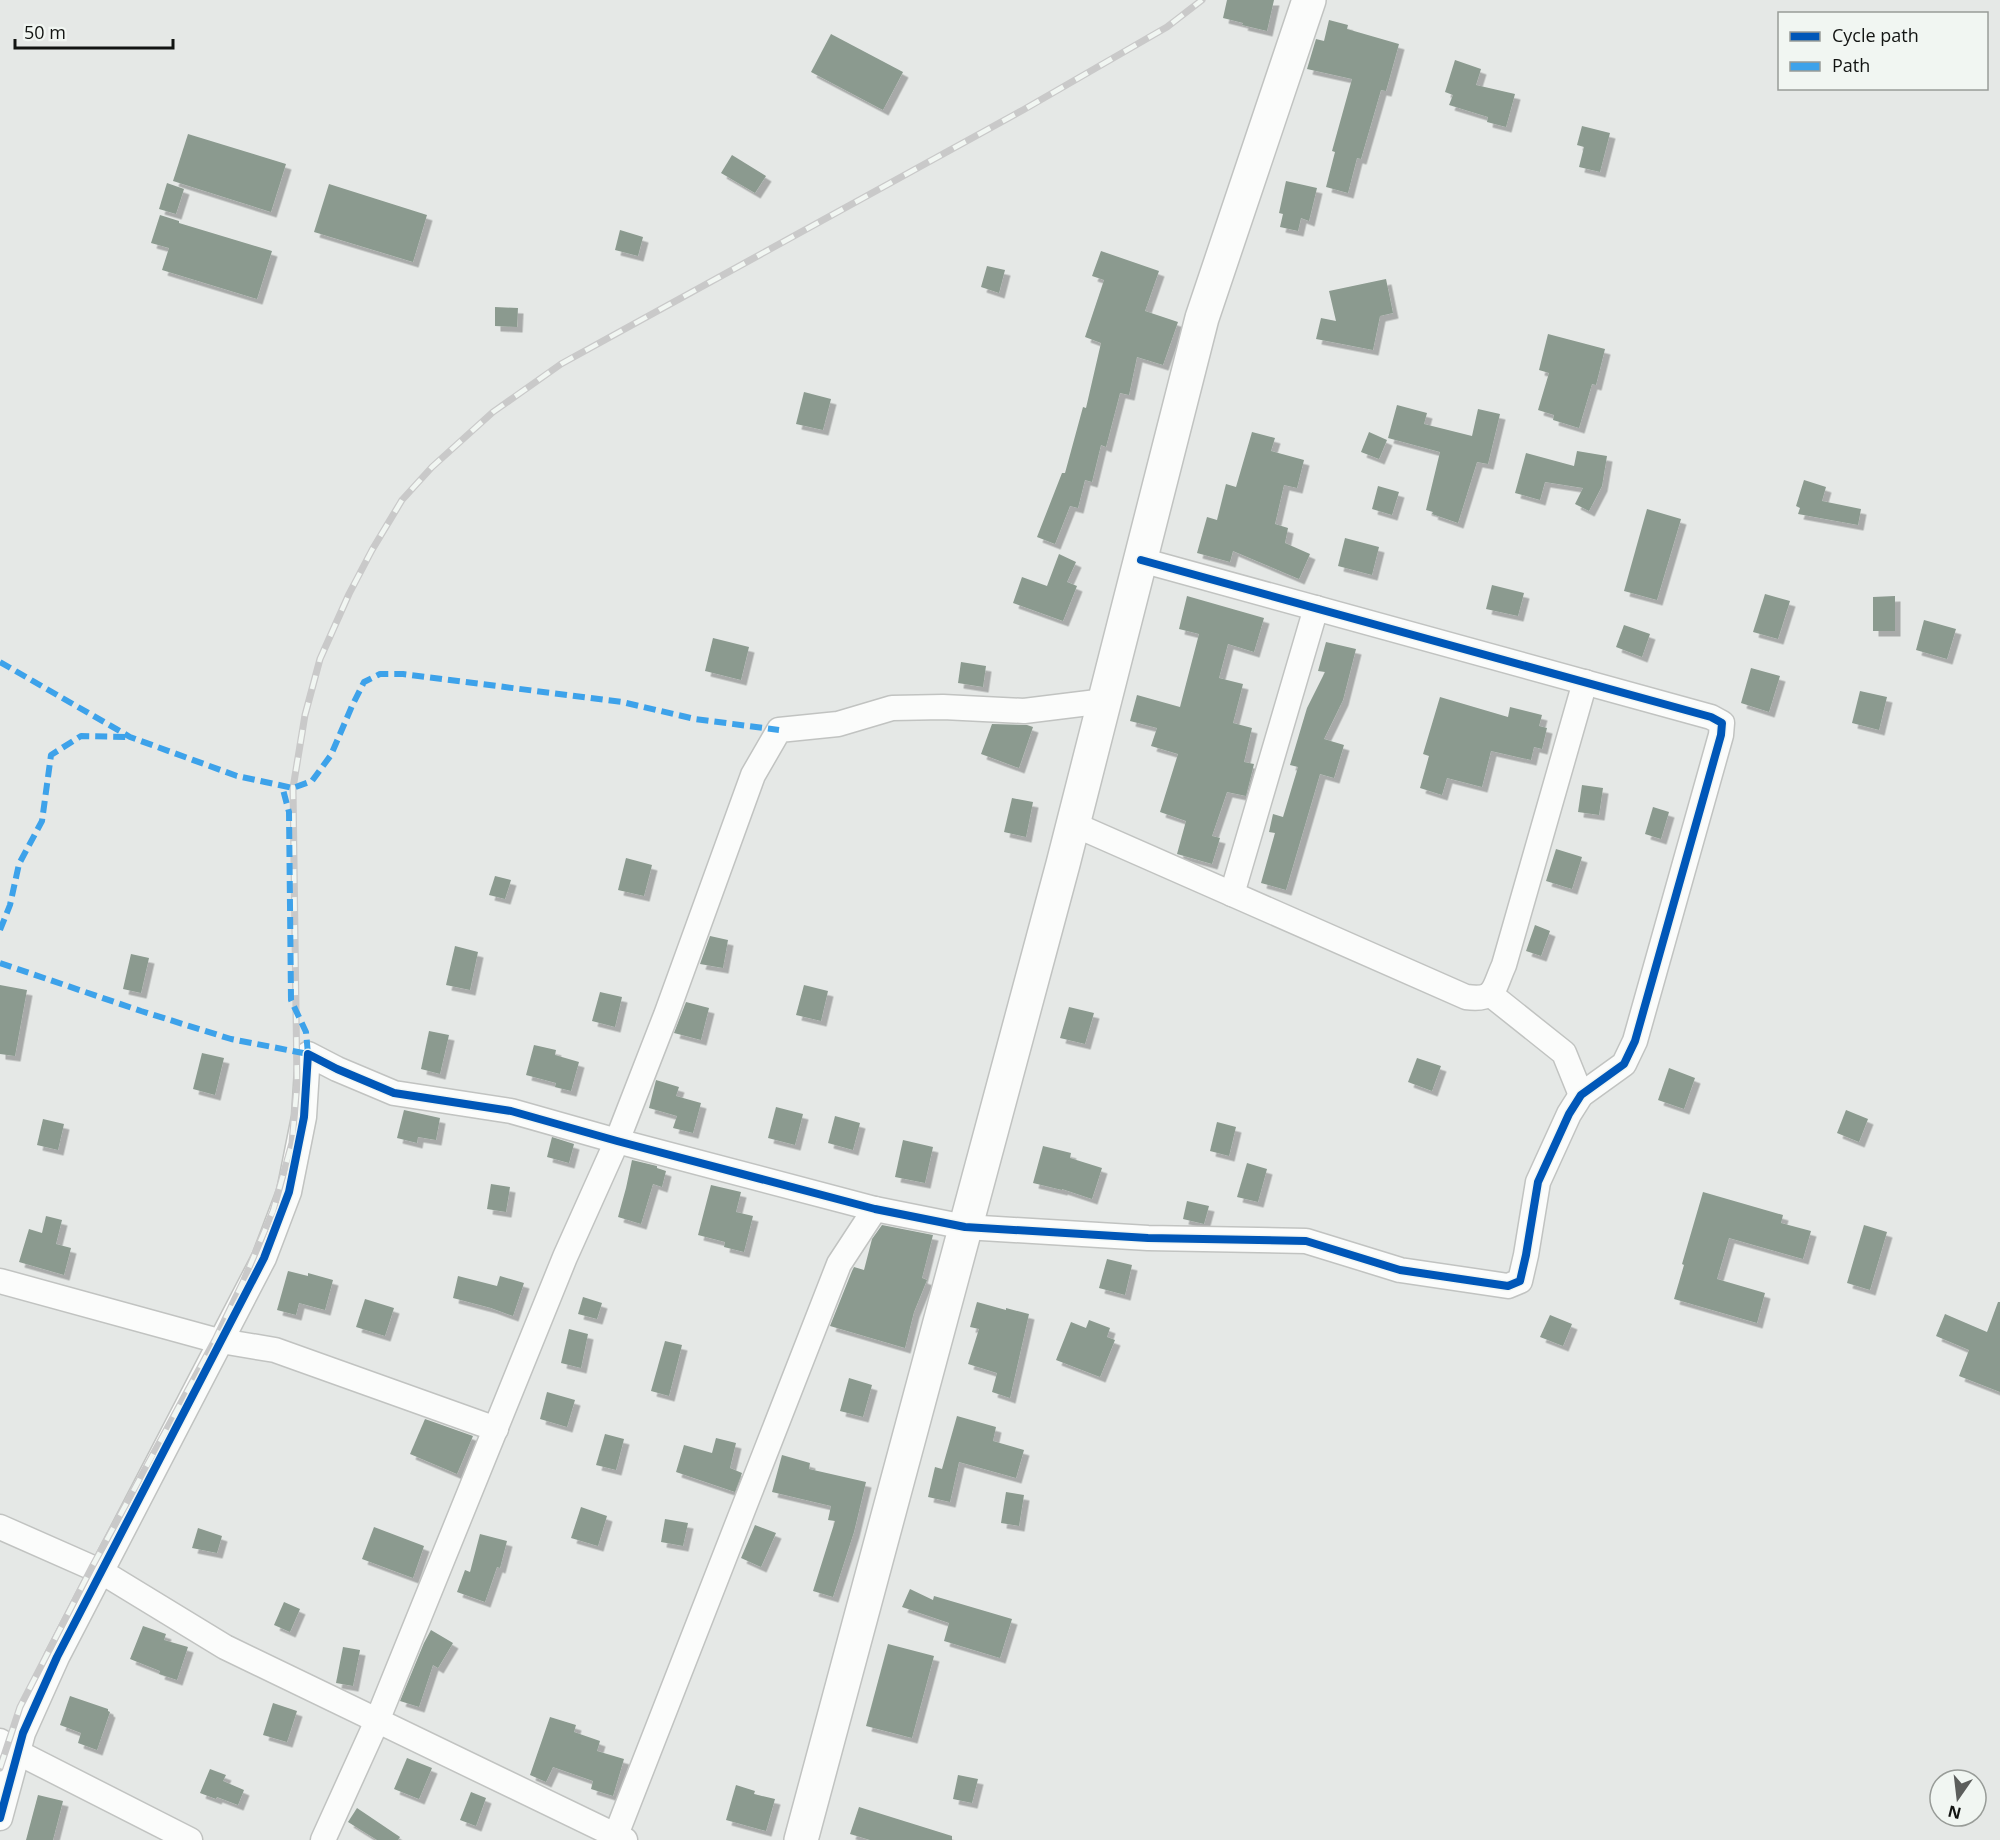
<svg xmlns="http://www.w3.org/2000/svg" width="2000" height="1840" viewBox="0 0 2000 1840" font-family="'Open Sans',sans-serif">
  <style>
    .building { fill: #8b9a8f; filter: url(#shadow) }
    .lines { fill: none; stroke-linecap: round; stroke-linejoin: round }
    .minor-casing { stroke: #c1c3c1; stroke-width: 27 }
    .secondary-casing { stroke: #c1c3c1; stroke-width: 36 }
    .minor { stroke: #fbfcfb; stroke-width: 24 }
    .secondary { stroke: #fbfcfb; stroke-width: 33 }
    .rail-casing { stroke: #c9c9c9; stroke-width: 7 }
    .rail { stroke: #f1f6f2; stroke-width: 4.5; stroke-dasharray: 14; stroke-linecap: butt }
    .quiet { stroke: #3da2ea; stroke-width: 6; stroke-dasharray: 12 6; stroke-linecap: butt }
    .cycleway-casing { stroke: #f1f6f2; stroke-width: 11 }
    .cycleway { stroke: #0057b8; stroke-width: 8 }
  </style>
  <defs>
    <filter id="shadow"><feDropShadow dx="5.5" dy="5.5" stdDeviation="0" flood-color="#0004"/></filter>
  </defs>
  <rect width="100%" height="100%" fill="#e5e8e6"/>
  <g class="building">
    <polygon points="1227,0 1274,0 1267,31 1242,25 1243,23 1223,18"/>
    <polygon points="1329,20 1348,25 1347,29 1399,44 1386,91 1381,90 1361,159 1357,158 1348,193 1326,187 1335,152 1332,151 1352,79 1307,69 1316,39 1324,41"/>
    <polygon points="831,34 903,72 883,110 811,72"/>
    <polygon points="1455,60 1481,69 1476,85 1515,94 1506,127 1487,122 1488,117 1449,105 1453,95 1445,92"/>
    <polygon points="1582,126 1610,133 1600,172 1579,167 1584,147 1577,145"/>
    <polygon points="188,134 286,164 271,212 173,181"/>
    <polygon points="732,155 766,176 755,193 721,173"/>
    <polygon points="1286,181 1317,188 1309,221 1301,218 1298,231 1280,227 1283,214 1279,213"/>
    <polygon points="167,183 184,189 176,214 159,209"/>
    <polygon points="329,184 427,215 413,262 314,232"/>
    <polygon points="160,215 179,221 179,223 272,251 257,299 162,270 169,248 151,243"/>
    <polygon points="620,230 643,237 638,256 615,250"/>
    <polygon points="1101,251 1159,271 1145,311 1178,322 1163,365 1137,357 1129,395 1120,393 1106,447 1101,445 1092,482 1085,480 1078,508 1070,506 1055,544 1037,537 1062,473 1065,473 1083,407 1086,408 1101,343 1085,337 1104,280 1092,276"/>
    <polygon points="987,266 1005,270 999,293 981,287"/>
    <polygon points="1386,279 1393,313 1380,316 1373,350 1316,339 1321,318 1336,321 1329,291"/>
    <polygon points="495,307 518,308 517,327 495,326"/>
    <polygon points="1548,334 1605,349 1596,385 1592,384 1579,428 1553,420 1554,415 1538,410 1549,373 1539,370"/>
    <polygon points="804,392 831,399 823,430 796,424"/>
    <polygon points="1397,405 1427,413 1424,424 1472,436 1478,409 1500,414 1488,464 1477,462 1458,523 1432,514 1433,512 1426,510 1440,452 1388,438"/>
    <polygon points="1252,432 1275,438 1271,451 1304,460 1297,488 1284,485 1275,524 1288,528 1285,543 1310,554 1299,579 1233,551 1230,562 1197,553 1207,517 1217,520 1226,484 1236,487"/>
    <polygon points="1369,432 1387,440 1379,459 1361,452"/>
    <polygon points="1577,451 1607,456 1602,486 1589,511 1575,504 1583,488 1545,482 1540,500 1515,493 1526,453 1574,466"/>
    <polygon points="1804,480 1826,487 1822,501 1861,509 1858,525 1798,514 1800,508 1796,506"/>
    <polygon points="1378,486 1399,492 1392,515 1372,509"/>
    <polygon points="1647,509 1681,519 1657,600 1624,591"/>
    <polygon points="1345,538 1379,547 1372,575 1338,566"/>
    <polygon points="1059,554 1076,562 1067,582 1077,586 1063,621 1013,603 1022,577 1047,586"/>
    <polygon points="1492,585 1524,593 1518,616 1486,609"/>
    <polygon points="1765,594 1790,601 1778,639 1753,632"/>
    <polygon points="1187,596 1264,618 1254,652 1228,644 1219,678 1243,684 1233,723 1252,728 1244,762 1254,764 1246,796 1227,792 1212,836 1220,838 1212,864 1177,854 1186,821 1160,812 1178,754 1151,746 1157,728 1130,721 1137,695 1180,707 1199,634 1179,629"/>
    <polygon points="1895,596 1895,631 1873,631 1873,597"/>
    <polygon points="1924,620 1956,629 1947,659 1916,650"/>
    <polygon points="1624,625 1650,634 1642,657 1616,647"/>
    <polygon points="713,638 749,647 741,680 705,671"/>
    <polygon points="1326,642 1356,649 1343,700 1324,739 1344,745 1334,778 1320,774 1286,890 1261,883 1275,833 1269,832 1273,814 1283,817 1298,767 1290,765 1307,708 1325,672 1318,671"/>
    <polygon points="961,662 986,666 983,687 958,683"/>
    <polygon points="1751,668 1780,676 1769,712 1741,703"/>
    <polygon points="1860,691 1887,697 1879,730 1852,723"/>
    <polygon points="1440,697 1508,717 1510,707 1542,715 1539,726 1547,728 1542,749 1534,747 1531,760 1491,751 1482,787 1447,778 1442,795 1420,788 1429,756 1423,754"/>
    <polygon points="992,724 1027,725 1033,727 1019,768 981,754"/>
    <polygon points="1582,785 1603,788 1599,815 1578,812"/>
    <polygon points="1012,798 1033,802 1026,837 1004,832"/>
    <polygon points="1653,807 1669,812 1661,839 1645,834"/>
    <polygon points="1556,849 1582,857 1572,889 1546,881"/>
    <polygon points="626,858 652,865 644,896 618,890"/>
    <polygon points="495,876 511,880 505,899 489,895"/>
    <polygon points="1535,925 1550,931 1541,956 1526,951"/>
    <polygon points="710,936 728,940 723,968 700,964"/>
    <polygon points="455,946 478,952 470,990 446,985"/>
    <polygon points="131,954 149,958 141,993 123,989"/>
    <polygon points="0,985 27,990 15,1056 0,1054"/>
    <polygon points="804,985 828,991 821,1021 796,1015"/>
    <polygon points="600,992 622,997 615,1027 592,1021"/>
    <polygon points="686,1002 709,1008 701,1040 674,1033"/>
    <polygon points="1069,1007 1094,1013 1085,1044 1060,1038"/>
    <polygon points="429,1031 449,1035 440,1074 421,1069"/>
    <polygon points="534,1045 556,1050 555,1055 579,1062 571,1091 555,1087 556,1083 526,1075"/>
    <polygon points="202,1053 224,1058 215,1095 193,1089"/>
    <polygon points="1417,1058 1441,1066 1432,1091 1408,1082"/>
    <polygon points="1669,1068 1695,1078 1684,1109 1658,1100"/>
    <polygon points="656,1080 679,1087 676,1096 701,1103 693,1133 673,1128 677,1116 649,1108"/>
    <polygon points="776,1107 803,1114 795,1145 768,1138"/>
    <polygon points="404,1110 440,1118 436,1140 418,1137 417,1143 397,1138"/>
    <polygon points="1846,1110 1868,1119 1859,1142 1837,1133"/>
    <polygon points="835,1116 860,1123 853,1150 828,1143"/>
    <polygon points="43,1119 64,1124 58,1150 37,1145"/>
    <polygon points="1217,1122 1236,1127 1229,1156 1210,1151"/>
    <polygon points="552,1137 574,1144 569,1163 547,1157"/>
    <polygon points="903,1140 933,1147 925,1183 895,1177"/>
    <polygon points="1043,1146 1071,1153 1070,1158 1102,1168 1092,1199 1062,1189 1062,1190 1033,1183"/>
    <polygon points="632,1160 657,1166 657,1168 666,1171 662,1187 653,1184 641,1224 618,1217 626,1188"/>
    <polygon points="1247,1163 1267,1169 1258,1202 1237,1197"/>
    <polygon points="491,1184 510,1187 506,1212 487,1209"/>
    <polygon points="711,1185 741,1192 736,1212 753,1216 744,1252 724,1247 725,1242 698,1235"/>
    <polygon points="1703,1192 1783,1215 1781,1223 1811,1231 1803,1259 1729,1238 1717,1279 1765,1293 1757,1323 1674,1299 1684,1265 1682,1264"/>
    <polygon points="1187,1201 1209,1206 1204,1224 1183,1219"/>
    <polygon points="46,1216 62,1220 56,1244 71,1248 64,1275 19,1262 29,1229 42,1233"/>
    <polygon points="882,1225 933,1235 922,1278 927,1280 914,1312 905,1348 830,1326 852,1271 854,1267 864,1270 872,1239"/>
    <polygon points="1864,1225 1887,1232 1870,1290 1847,1283"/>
    <polygon points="1107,1259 1132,1265 1125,1295 1099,1288"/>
    <polygon points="288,1271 308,1276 308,1273 333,1280 325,1310 299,1303 296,1315 277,1310"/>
    <polygon points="458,1276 497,1286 500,1276 524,1283 513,1316 491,1308 453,1298"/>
    <polygon points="583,1297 602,1303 597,1319 578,1314"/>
    <polygon points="365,1299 394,1308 385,1336 356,1327"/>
    <polygon points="977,1302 1006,1310 1006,1308 1029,1314 1010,1398 992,1392 997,1373 968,1364 979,1329 970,1327"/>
    <polygon points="1998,1302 2000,1302 2000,1392 1959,1376 1969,1350 1936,1336 1945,1314 1987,1332"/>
    <polygon points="1550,1315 1572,1324 1563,1346 1540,1337"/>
    <polygon points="1089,1320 1110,1328 1107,1337 1115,1340 1100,1377 1056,1360 1071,1322 1086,1328"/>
    <polygon points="569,1329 588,1334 581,1368 561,1363"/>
    <polygon points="665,1341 682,1345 669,1396 651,1391"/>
    <polygon points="849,1378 872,1385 863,1417 840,1411"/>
    <polygon points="547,1392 575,1400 567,1427 540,1419"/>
    <polygon points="957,1416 996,1427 993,1441 1024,1450 1016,1478 959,1462 950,1502 928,1497 935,1467 942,1469"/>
    <polygon points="425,1419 473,1436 457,1474 410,1454"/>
    <polygon points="605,1434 624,1439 616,1470 596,1465"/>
    <polygon points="716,1438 736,1443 730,1468 742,1473 735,1492 676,1472 684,1445 712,1453"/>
    <polygon points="782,1455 810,1463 809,1469 866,1482 854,1532 833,1597 813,1591 835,1521 828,1520 831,1506 772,1492"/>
    <polygon points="1006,1492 1024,1495 1019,1526 1001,1523"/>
    <polygon points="581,1507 607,1516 598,1546 571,1538"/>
    <polygon points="665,1519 688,1523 683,1546 661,1542"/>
    <polygon points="755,1525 776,1533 761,1567 741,1558"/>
    <polygon points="374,1527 424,1546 413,1578 362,1559"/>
    <polygon points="198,1528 222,1536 217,1553 192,1548"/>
    <polygon points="480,1534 507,1541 500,1568 497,1567 485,1602 457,1592 465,1570 470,1572"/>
    <polygon points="910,1589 933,1600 934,1596 1012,1619 1000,1658 944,1641 949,1623 902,1607"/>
    <polygon points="284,1602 300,1609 290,1632 274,1625"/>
    <polygon points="143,1626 166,1634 164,1640 188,1647 177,1680 159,1674 160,1671 130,1659"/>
    <polygon points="431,1630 453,1643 438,1668 433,1665 419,1707 400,1701 424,1643"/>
    <polygon points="888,1644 934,1656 912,1738 866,1726"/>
    <polygon points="343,1647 360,1650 353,1686 336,1683"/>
    <polygon points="70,1696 108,1709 108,1711 110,1712 97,1750 78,1743 81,1733 60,1725"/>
    <polygon points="273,1703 297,1711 287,1742 263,1735"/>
    <polygon points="550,1717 576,1725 574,1732 600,1741 597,1751 624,1759 613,1796 591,1789 593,1781 553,1767 546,1782 530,1775"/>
    <polygon points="407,1758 432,1768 419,1799 394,1789"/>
    <polygon points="210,1769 226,1775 223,1781 244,1790 238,1805 217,1797 216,1799 200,1793"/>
    <polygon points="958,1775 978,1779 972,1803 953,1799"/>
    <polygon points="736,1785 755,1791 754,1794 775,1799 766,1831 726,1820"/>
    <polygon points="471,1792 486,1798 476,1826 460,1820"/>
    <polygon points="38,1795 63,1801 53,1840 26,1840"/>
    <polygon points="859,1807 952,1836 952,1840 870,1840 850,1834"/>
    <polygon points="357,1808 400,1837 398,1840 377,1840 348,1822"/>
  </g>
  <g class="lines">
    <defs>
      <g id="minor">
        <path d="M1073 824 1466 997C1496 1001 1493 989 1504 965L1585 682"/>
        <polyline points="1232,894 1316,608"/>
        <polyline points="1490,994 1564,1053 1581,1095"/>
        <polyline points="0,1281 215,1340 275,1350 496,1429"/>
        <polyline points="0,1527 102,1572 225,1647 625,1840"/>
        <polyline points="0,1741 17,1752 190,1840"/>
        <polyline points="0,1818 23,1733 57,1657 264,1258 289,1192 304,1117 308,1054 337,1069 394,1093 511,1111 617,1141 875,1209 965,1227 1148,1238 1306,1241 1400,1270 1508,1286 1520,1281 1526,1255 1538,1182 1569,1114 1581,1095 1624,1064 1635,1041 1721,735 1722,723 1711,717 1141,560"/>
        <polyline points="323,1840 377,1721 565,1257 617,1141 666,1015 753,775 779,730 838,724 892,708 943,707 1024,711 1105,701"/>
        <polyline points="614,1840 839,1264 875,1209"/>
      </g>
      <polyline id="secondary" points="801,1840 1063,864 1202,318 1309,0"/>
    </defs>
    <use href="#minor" class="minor-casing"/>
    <use href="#secondary" class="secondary-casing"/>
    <use href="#minor" class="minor"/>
    <use href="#secondary" class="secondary"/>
    <defs>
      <polyline id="rail" points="0,1768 20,1707 92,1567 215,1340 243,1282 273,1211 292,1143 297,1084 293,788 305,715 320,659 349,594 372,550 402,500 432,467 493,412 561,364 1023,110 1167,27 1202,0"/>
    </defs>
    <use href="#rail" class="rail-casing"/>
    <use href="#rail" class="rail"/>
    <g class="quiet">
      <polyline points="0,662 130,737 237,776 293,788 312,781 331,755 352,706 364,682 380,674 403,674 622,702 695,719 779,730"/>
      <polyline points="0,930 10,905 19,864 42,821 51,755 81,736 127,737"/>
      <polyline points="0,963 141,1011 231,1039 308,1054 306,1032 291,1000 289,812 282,786"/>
    </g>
    <defs>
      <polyline id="cycleway" points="0,1818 23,1733 57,1657 264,1258 289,1192 304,1117 308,1054 337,1069 394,1093 511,1111 617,1141 875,1209 965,1227 1148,1238 1306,1241 1400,1270 1508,1286 1520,1281 1526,1255 1538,1182 1569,1114 1581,1095 1624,1064 1635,1041 1721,735 1722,723 1711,717 1141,560"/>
    </defs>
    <use href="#cycleway" class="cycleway-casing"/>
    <use href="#cycleway" class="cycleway"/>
  </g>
  <rect x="1778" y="12" width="210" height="78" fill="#f1f6f2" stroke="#989c98" stroke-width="1.5"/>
  <rect x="1790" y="32" width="30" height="9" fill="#0057b8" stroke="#989c98" stroke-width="1.5"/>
  <text x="1832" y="42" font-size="18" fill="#121412">Cycle path</text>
  <rect x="1790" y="62" width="30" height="9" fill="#3da2ea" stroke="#989c98" stroke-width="1.5"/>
  <text x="1832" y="72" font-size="18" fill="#121412">Path</text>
  <g transform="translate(1958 1798) rotate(194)"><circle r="28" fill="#f1f6f2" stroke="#989c98" stroke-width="1.5"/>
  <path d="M0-4.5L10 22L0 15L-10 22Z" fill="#5c5e5c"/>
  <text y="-9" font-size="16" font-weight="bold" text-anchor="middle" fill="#121412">N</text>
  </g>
  <path d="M15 39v9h158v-9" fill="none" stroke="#121412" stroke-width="3"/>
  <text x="24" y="39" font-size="18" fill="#121412" stroke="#f1f6f2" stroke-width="4.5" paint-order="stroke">50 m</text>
</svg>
